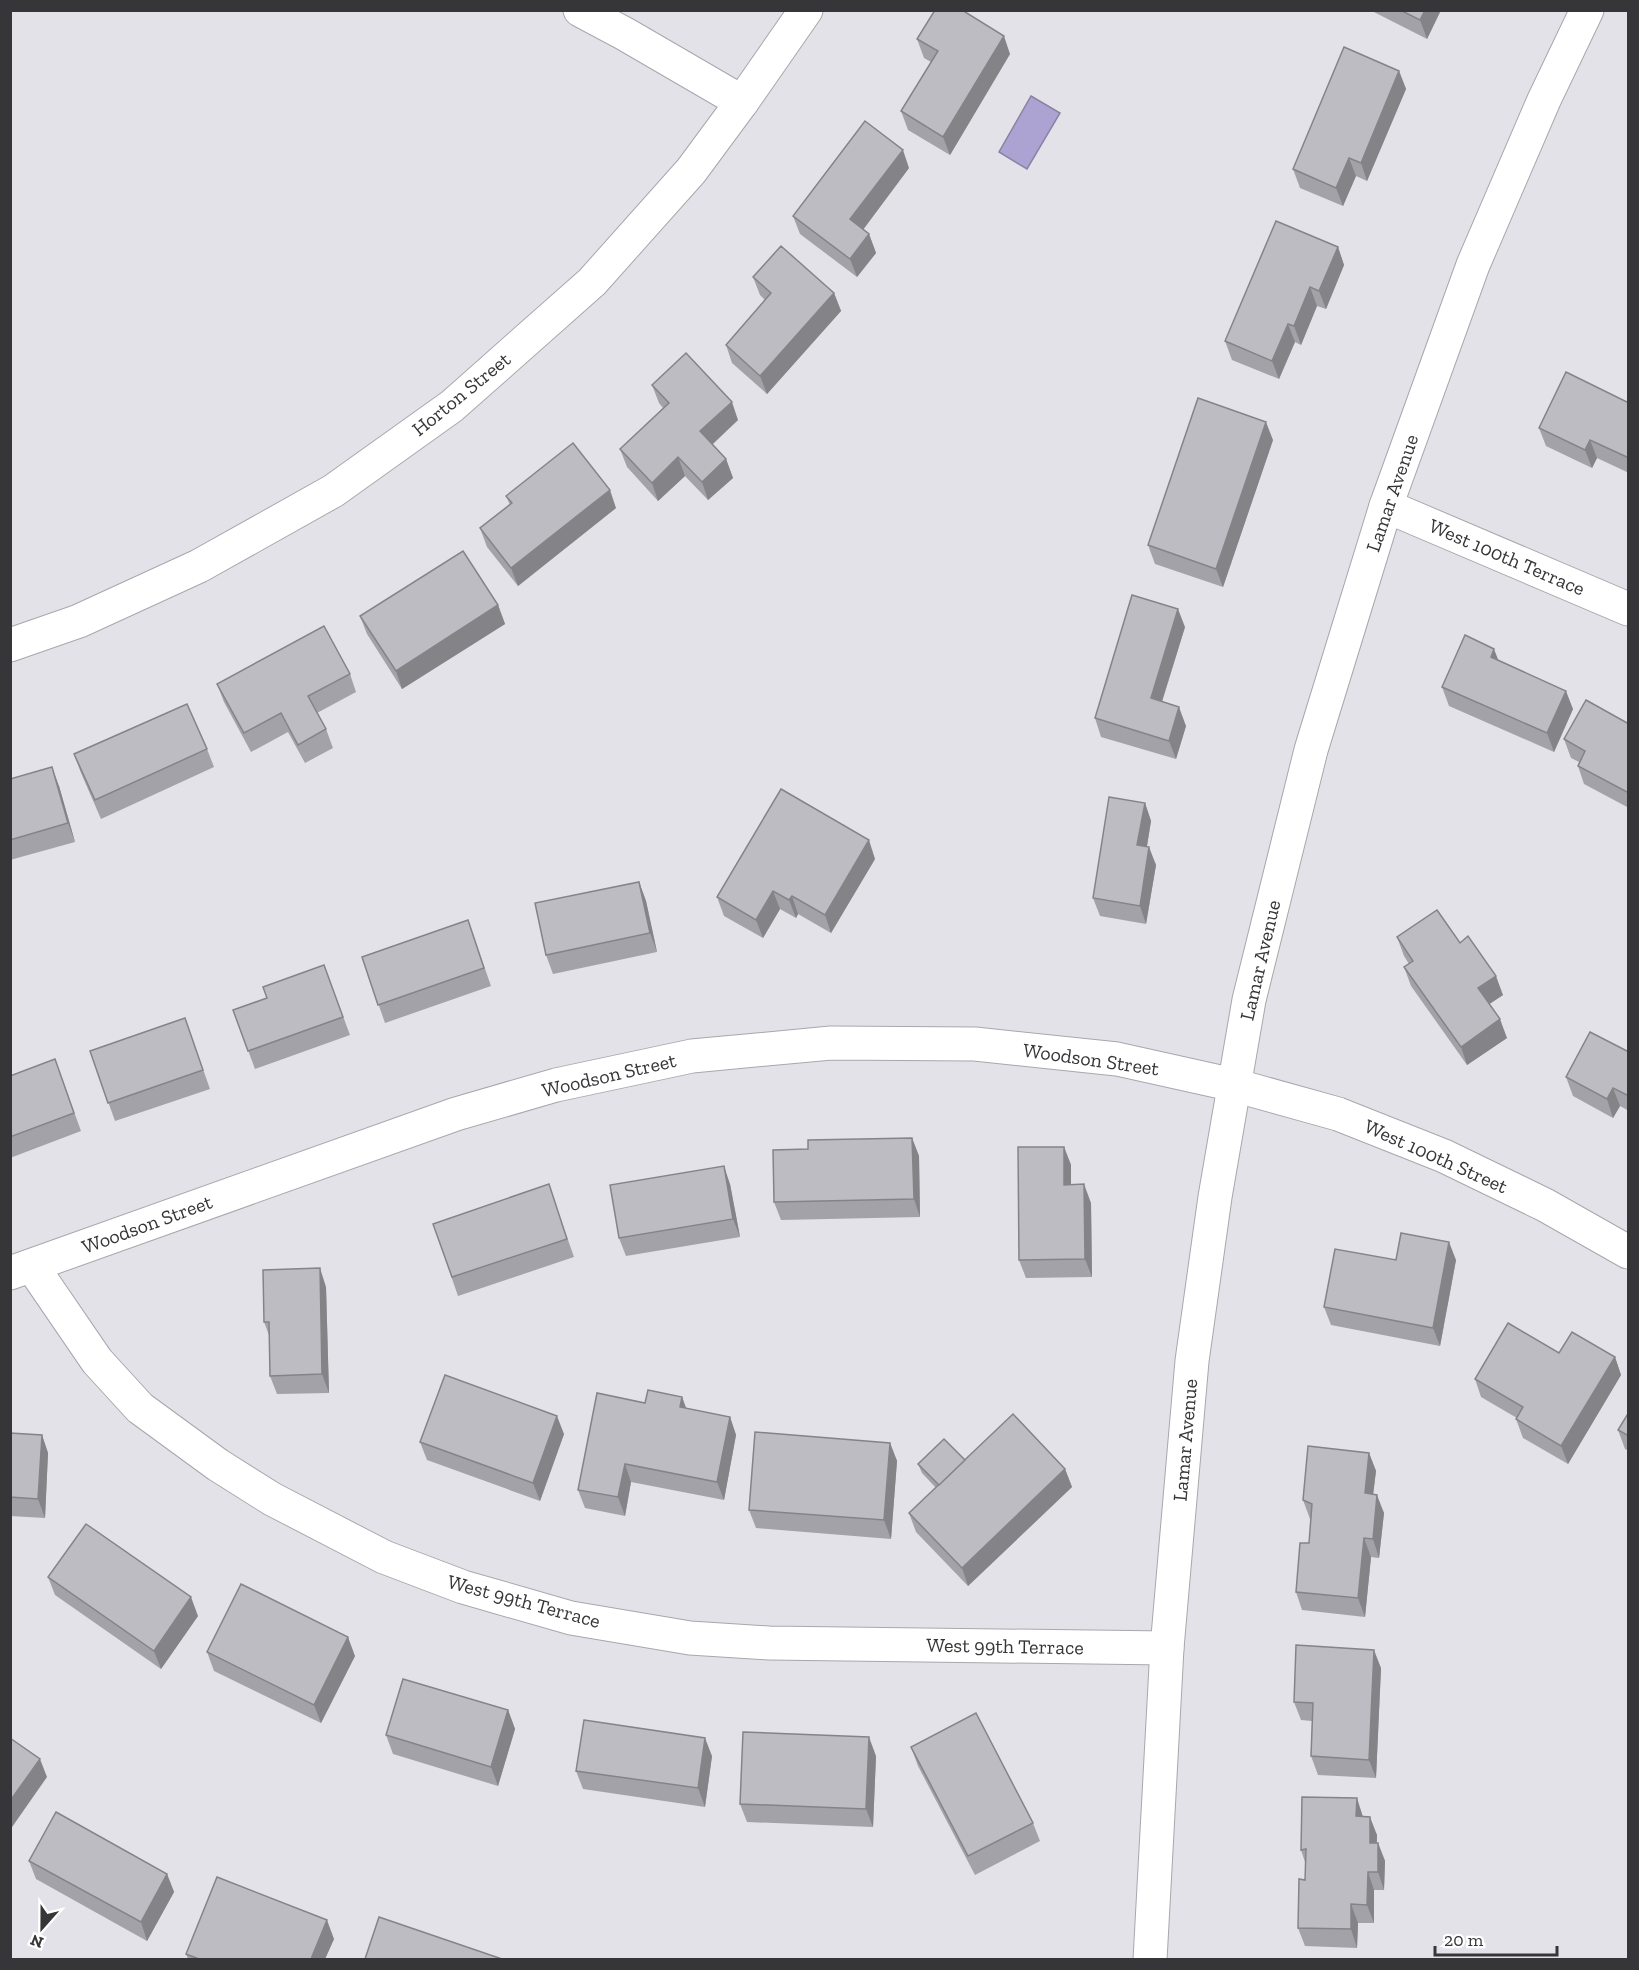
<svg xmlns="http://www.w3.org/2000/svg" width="1639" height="1970" viewBox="0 0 1639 1970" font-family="'Zilla Slab',serif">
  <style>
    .water { fill: #ada3d3; stroke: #8982a4; stroke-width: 1.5 }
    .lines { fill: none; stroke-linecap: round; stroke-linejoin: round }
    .minor-casing { stroke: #a8a7ad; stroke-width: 35 }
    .tertiary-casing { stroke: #a8a7ad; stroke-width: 35 }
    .minor { stroke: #fff; stroke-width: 33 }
    .tertiary { stroke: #fff; stroke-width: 33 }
    .wall { fill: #a3a2a8 }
    .shaded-wall { fill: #848488 }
    .building { fill: #bdbcc3; stroke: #848488; stroke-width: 1.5 }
    .labels { text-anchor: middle; stroke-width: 4.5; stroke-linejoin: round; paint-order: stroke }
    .street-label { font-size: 20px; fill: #363638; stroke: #fff }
  </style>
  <rect width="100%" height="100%" fill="#e4e2e9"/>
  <polygon class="water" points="1031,96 1060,113 1027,169 999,152"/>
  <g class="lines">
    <defs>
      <g id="minor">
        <polyline points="580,10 625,34 742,102"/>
        <polyline points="1386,506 1628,609"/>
        <polyline points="10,645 79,621 199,566 333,491 452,406 592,282 691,171 742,102 806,10"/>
        <polyline points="32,1266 97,1361 140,1408 218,1465 272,1499 384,1557 463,1587 571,1618 690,1638 769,1643 1167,1648"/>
        <polyline points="10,1273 456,1114 556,1085 692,1056 831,1043 975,1044 1117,1059 1234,1085 1338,1114 1444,1156 1545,1205 1628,1252"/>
      </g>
      <polyline id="tertiary" points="1150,1960 1167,1648 1192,1361 1215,1197 1249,1000 1311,750 1386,506 1473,265 1544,100 1587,10"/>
    </defs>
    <use href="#minor" class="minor-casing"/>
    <use href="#tertiary" class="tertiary-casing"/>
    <use href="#minor" class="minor"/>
    <use href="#tertiary" class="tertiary"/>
  </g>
  <g class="wall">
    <polygon points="1370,10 1441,10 1427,39"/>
    <polygon points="917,39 1010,54 950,155 908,130 901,111 931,62 924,58"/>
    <polygon points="1399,71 1406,89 1367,181 1356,176 1343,206 1300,188 1293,169"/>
    <polygon points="909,168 863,229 869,234 876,253 857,277 800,234 793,216"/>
    <polygon points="1338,247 1344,265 1326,309 1317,306 1301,345 1295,342 1279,379 1232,360 1225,341"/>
    <polygon points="753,277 834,293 841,311 767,394 732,363 726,345 765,300 760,295"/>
    <polygon points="652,385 738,420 712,445 726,459 733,478 708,500 685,476 658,501 627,467 620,449 663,408 659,403"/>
    <polygon points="1629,403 1629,473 1597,458 1592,468 1546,446 1539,428"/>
    <polygon points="1273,440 1223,587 1155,564 1148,545"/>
    <polygon points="506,496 616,508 518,586 487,547 480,528 510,505"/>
    <polygon points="498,605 505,624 402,689 367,634 360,616"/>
    <polygon points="1185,627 1162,702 1186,726 1176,759 1101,737 1095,718"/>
    <polygon points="350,674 356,692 317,713 326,729 333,748 305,763 288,732 251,752 224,702 217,684"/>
    <polygon points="1442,687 1573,709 1554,752 1449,706"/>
    <polygon points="1629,724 1629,808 1584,784 1578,766 1579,762 1571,758 1564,739"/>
    <polygon points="207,749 214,767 101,819 81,773 74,754"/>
    <polygon points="10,779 59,786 75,842 10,860"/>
    <polygon points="1145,803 1151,821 1147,846 1156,865 1146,924 1100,916 1093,898"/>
    <polygon points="875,859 831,933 798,914 796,918 780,909 763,938 724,916 717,897"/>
    <polygon points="639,882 646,901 657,952 553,974 546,955"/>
    <polygon points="468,920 491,986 385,1023 362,957"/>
    <polygon points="1397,937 1460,943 1503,995 1489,1004 1507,1038 1467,1065 1411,986 1404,967 1409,964 1404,956"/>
    <polygon points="324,965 350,1035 255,1069 233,1010 267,998"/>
    <polygon points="185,1018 210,1089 115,1121 90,1051"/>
    <polygon points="1629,1052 1629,1111 1620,1106 1613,1118 1573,1096 1566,1077"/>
    <polygon points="55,1059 81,1131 10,1158 10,1076"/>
    <polygon points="912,1138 919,1156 920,1217 781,1220 774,1202 808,1149"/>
    <polygon points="1064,1147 1071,1165 1071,1185 1091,1203 1092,1277 1026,1278 1019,1260"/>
    <polygon points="730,1184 740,1237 626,1256 619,1238"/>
    <polygon points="555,1203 574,1257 458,1296 433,1224"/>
    <polygon points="1396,1260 1456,1260 1440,1346 1331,1325 1324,1307"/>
    <polygon points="326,1287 329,1393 277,1394 270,1376 269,1335 264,1322"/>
    <polygon points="1559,1353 1615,1357 1621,1375 1568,1464 1523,1438 1516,1419 1517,1418 1481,1397 1475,1379"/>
    <polygon points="682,1397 686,1408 730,1417 736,1435 724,1500 631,1482 625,1516 585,1508 578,1490 645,1403"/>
    <polygon points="1629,1412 1629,1451 1625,1449 1618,1430"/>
    <polygon points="10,1433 42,1435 48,1453 45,1518 10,1516"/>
    <polygon points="564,1434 540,1501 427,1460 420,1442"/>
    <polygon points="890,1443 897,1461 891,1539 756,1528 749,1510"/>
    <polygon points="1369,1453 1376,1471 1373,1494 1384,1513 1379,1558 1371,1557 1365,1617 1302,1610 1296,1592 1309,1543 1311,1519 1310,1519 1303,1500"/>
    <polygon points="965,1460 1065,1469 1072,1487 968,1586 916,1532 909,1513 936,1488 922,1473 918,1464"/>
    <polygon points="48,1577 198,1616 161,1669 55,1595"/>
    <polygon points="207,1652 355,1656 321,1723 214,1671"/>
    <polygon points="1381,1668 1376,1778 1318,1775 1311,1756 1312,1721 1301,1720 1294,1702"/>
    <polygon points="508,1710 515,1729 498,1786 393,1754 386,1735"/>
    <polygon points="911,1747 1033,1823 1040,1841 975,1875 918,1766"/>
    <polygon points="712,1756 705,1807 583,1789 576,1771"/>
    <polygon points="876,1756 873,1827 747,1822 740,1804"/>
    <polygon points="1363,1816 1377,1835 1377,1843 1378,1843 1385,1861 1384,1890 1374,1890 1374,1923 1358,1923 1357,1948 1305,1946 1298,1928 1305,1880 1305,1862 1301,1850"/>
    <polygon points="29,1861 167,1874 174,1892 147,1941 36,1879"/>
    <polygon points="334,1939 325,1959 188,1959 186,1954"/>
  </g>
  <g class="shaded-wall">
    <polygon points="1425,10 1441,10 1427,39 1420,20"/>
    <polygon points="1004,36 1010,54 950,155 943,137"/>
    <polygon points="1399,71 1406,89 1367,181 1361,163"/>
    <polygon points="903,150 909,168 857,238 850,219"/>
    <polygon points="1349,158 1356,176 1343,206 1336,188"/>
    <polygon points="869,234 876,253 857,277 850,259"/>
    <polygon points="1338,247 1344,265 1326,309 1319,291"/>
    <polygon points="1310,287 1317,306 1301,345 1294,326"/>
    <polygon points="834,293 841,311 767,394 760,376"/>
    <polygon points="1288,324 1295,342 1279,379 1272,361"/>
    <polygon points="732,402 738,420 706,450 700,431"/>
    <polygon points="1266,422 1273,440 1223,587 1216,569"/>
    <polygon points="1590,440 1597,458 1592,468 1585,450"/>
    <polygon points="678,457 685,476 658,501 652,483"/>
    <polygon points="726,459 733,478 708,500 702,482"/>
    <polygon points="610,490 616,508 518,586 511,568"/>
    <polygon points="498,605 505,624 402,689 396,671"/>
    <polygon points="1178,609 1185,627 1157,717 1151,698"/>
    <polygon points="1494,649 1501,667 1491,657"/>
    <polygon points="1566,691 1573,709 1554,752 1547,733"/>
    <polygon points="1179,707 1186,726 1176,759 1169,741"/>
    <polygon points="52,767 59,786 75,842 68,823"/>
    <polygon points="1145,803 1151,821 1144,864 1137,845"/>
    <polygon points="869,840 875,859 831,933 825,915"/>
    <polygon points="1149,847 1156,865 1146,924 1140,906"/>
    <polygon points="639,882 646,901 657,952 650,933"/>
    <polygon points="773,891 780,909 763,938 756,920"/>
    <polygon points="792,896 798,914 796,918 789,900"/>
    <polygon points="1496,976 1503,995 1485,1007 1478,988"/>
    <polygon points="1500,1019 1507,1038 1467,1065 1461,1047"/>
    <polygon points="1613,1088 1620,1106 1613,1118 1607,1099"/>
    <polygon points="912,1138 919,1156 920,1217 914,1199"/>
    <polygon points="1064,1147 1071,1165 1071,1203 1064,1185"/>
    <polygon points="724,1166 730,1184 740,1237 733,1219"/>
    <polygon points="1084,1184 1091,1203 1092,1277 1085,1259"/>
    <polygon points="1449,1242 1456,1260 1440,1346 1433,1328"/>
    <polygon points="320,1268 326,1287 329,1393 322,1374"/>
    <polygon points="1615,1357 1621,1375 1568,1464 1561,1446"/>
    <polygon points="682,1397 689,1416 680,1407"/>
    <polygon points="557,1416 564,1434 540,1501 533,1483"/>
    <polygon points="730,1417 736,1435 724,1500 717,1482"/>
    <polygon points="42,1435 48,1453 45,1518 38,1499"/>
    <polygon points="890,1443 897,1461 891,1539 884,1520"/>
    <polygon points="1369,1453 1376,1471 1371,1512 1365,1493"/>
    <polygon points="625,1464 631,1482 625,1516 618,1497"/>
    <polygon points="1065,1469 1072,1487 968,1586 962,1568"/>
    <polygon points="1377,1495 1384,1513 1379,1558 1373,1539"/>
    <polygon points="1364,1538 1371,1557 1365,1617 1358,1598"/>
    <polygon points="191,1597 198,1616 161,1669 154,1651"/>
    <polygon points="348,1637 355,1656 321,1723 314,1705"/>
    <polygon points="1374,1650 1381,1668 1376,1778 1369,1760"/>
    <polygon points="508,1710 515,1729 498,1786 491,1767"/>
    <polygon points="869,1737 876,1756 873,1827 866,1809"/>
    <polygon points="705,1738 712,1756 705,1807 698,1788"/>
    <polygon points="40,1759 47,1777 10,1830 10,1801"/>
    <polygon points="1357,1798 1363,1817 1356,1816"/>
    <polygon points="1370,1817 1377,1835 1376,1861 1370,1843"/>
    <polygon points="1378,1843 1385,1861 1384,1890 1378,1872"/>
    <polygon points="1368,1872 1374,1890 1374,1923 1367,1905"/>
    <polygon points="167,1874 174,1892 147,1941 141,1922"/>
    <polygon points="1351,1904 1358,1923 1357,1948 1351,1929"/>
    <polygon points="327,1920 334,1939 325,1959 311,1959"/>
  </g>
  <g class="building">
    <polygon points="935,10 962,10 1004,36 943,137 901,111 938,51 917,39"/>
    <polygon points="1400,10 1425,10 1420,20"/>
    <polygon points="1344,47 1399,71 1361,163 1349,158 1336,188 1293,169"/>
    <polygon points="865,121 903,150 850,219 869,234 850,259 793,216"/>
    <polygon points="1276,221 1338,247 1319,291 1310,287 1294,326 1288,324 1272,361 1225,341"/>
    <polygon points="781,246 834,293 760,376 726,345 771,293 753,277"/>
    <polygon points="686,353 732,402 700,431 726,459 702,482 678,457 652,483 620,449 669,403 652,385"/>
    <polygon points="1566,372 1629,403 1629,458 1590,440 1585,450 1539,428"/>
    <polygon points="1198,398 1266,422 1216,569 1148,545"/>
    <polygon points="573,443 610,490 511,568 480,528 512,503 506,496"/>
    <polygon points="463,551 498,605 396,671 360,616"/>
    <polygon points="1132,595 1178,609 1151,698 1179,707 1169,741 1095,718"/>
    <polygon points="324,626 350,674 308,696 326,729 298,745 281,713 244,733 217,684"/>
    <polygon points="1465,635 1494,649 1491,657 1566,691 1547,733 1442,687"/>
    <polygon points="1586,700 1629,724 1629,789 1627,792 1578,766 1585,751 1564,739"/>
    <polygon points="187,704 207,749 95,800 74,754"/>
    <polygon points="52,767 68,823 10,840 10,779"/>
    <polygon points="781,789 869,840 825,915 792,896 789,900 773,891 756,920 717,897"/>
    <polygon points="1109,797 1145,803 1137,845 1149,847 1140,906 1093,898"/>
    <polygon points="639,882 650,933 546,955 535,903"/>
    <polygon points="1437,910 1460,943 1468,936 1496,976 1478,988 1500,1019 1461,1047 1404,967 1413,961 1397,937"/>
    <polygon points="468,920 484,968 378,1005 362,957"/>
    <polygon points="324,965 343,1017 248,1051 233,1010 267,998 263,987"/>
    <polygon points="185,1018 203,1070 108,1103 90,1051"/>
    <polygon points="1590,1032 1629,1052 1629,1096 1613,1088 1607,1099 1566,1077"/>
    <polygon points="55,1059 74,1113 10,1137 10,1076"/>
    <polygon points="912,1138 914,1199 774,1202 773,1150 808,1149 808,1140"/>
    <polygon points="1018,1147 1064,1147 1064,1185 1084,1184 1085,1259 1019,1260"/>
    <polygon points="724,1166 733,1219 619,1238 610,1185"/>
    <polygon points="549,1184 567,1239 452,1277 433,1224"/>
    <polygon points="1401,1233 1449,1242 1433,1328 1324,1307 1335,1249 1396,1260"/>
    <polygon points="320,1268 322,1374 270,1376 269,1322 264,1322 263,1270"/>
    <polygon points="1508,1323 1559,1353 1572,1332 1615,1357 1561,1446 1516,1419 1523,1407 1475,1379"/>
    <polygon points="445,1375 557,1416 533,1483 420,1442"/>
    <polygon points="648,1390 682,1397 680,1407 730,1417 717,1482 625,1464 618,1497 578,1490 597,1393 645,1403"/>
    <polygon points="1629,1412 1629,1436 1618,1430"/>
    <polygon points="1013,1414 1065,1469 962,1568 909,1513"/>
    <polygon points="755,1432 890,1443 884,1520 749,1510"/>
    <polygon points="10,1433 42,1435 38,1499 10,1497"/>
    <polygon points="944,1439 965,1460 939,1485 918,1464"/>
    <polygon points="1308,1446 1369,1453 1365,1493 1377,1495 1373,1539 1364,1538 1358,1598 1296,1592 1300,1543 1309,1543 1312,1504 1303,1500"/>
    <polygon points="86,1524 191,1597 154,1651 48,1577"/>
    <polygon points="241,1584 348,1637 314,1705 207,1652"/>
    <polygon points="1296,1645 1374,1650 1369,1760 1311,1756 1313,1703 1294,1702"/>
    <polygon points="403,1679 508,1710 491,1767 386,1735"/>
    <polygon points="976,1713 1033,1823 968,1856 911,1747"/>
    <polygon points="584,1720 705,1738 698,1788 576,1771"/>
    <polygon points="743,1732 869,1737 866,1809 740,1804"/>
    <polygon points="10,1738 40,1759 10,1801"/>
    <polygon points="1302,1797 1357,1798 1356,1816 1370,1817 1370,1843 1378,1843 1378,1872 1368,1872 1367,1905 1351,1904 1351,1929 1298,1928 1299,1879 1305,1880 1306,1849 1301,1850"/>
    <polygon points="56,1812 167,1874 141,1922 29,1861"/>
    <polygon points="217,1877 327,1920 311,1959 199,1959 186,1954"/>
    <polygon points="379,1917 502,1959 365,1959"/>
  </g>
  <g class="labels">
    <g class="street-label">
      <text transform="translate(461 394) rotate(-39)" y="7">Horton Street</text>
      <text transform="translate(1392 493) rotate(-71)" y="7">Lamar Avenue</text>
      <text transform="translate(1507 557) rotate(23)" y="7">West 100th Terrace</text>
      <text transform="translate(1260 960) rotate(-77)" y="7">Lamar Avenue</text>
      <text transform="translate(1091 1059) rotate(8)" y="7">Woodson Street</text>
      <text transform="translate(609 1075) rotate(-13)" y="7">Woodson Street</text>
      <text transform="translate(1436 1156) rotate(24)" y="7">West 100th Street</text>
      <text transform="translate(147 1224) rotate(-20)" y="7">Woodson Street</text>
      <text transform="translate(1185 1440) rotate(-85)" y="7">Lamar Avenue</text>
      <text transform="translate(524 1601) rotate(15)" y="7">West 99th Terrace</text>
      <text transform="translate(1005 1646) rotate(1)" y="7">West 99th Terrace</text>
    </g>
  </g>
  <rect width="1639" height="1970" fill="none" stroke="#363638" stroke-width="24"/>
  <g transform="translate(42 1928) rotate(201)" stroke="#ffffff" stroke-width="4.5" paint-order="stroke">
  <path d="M0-4.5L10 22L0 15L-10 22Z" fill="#363638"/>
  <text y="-9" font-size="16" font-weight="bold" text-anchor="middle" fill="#363638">N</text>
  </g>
  <path d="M1435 1946v9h122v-9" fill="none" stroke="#363638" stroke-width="3"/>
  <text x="1444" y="1946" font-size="18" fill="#363638" stroke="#ffffff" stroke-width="4.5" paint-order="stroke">20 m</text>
</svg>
